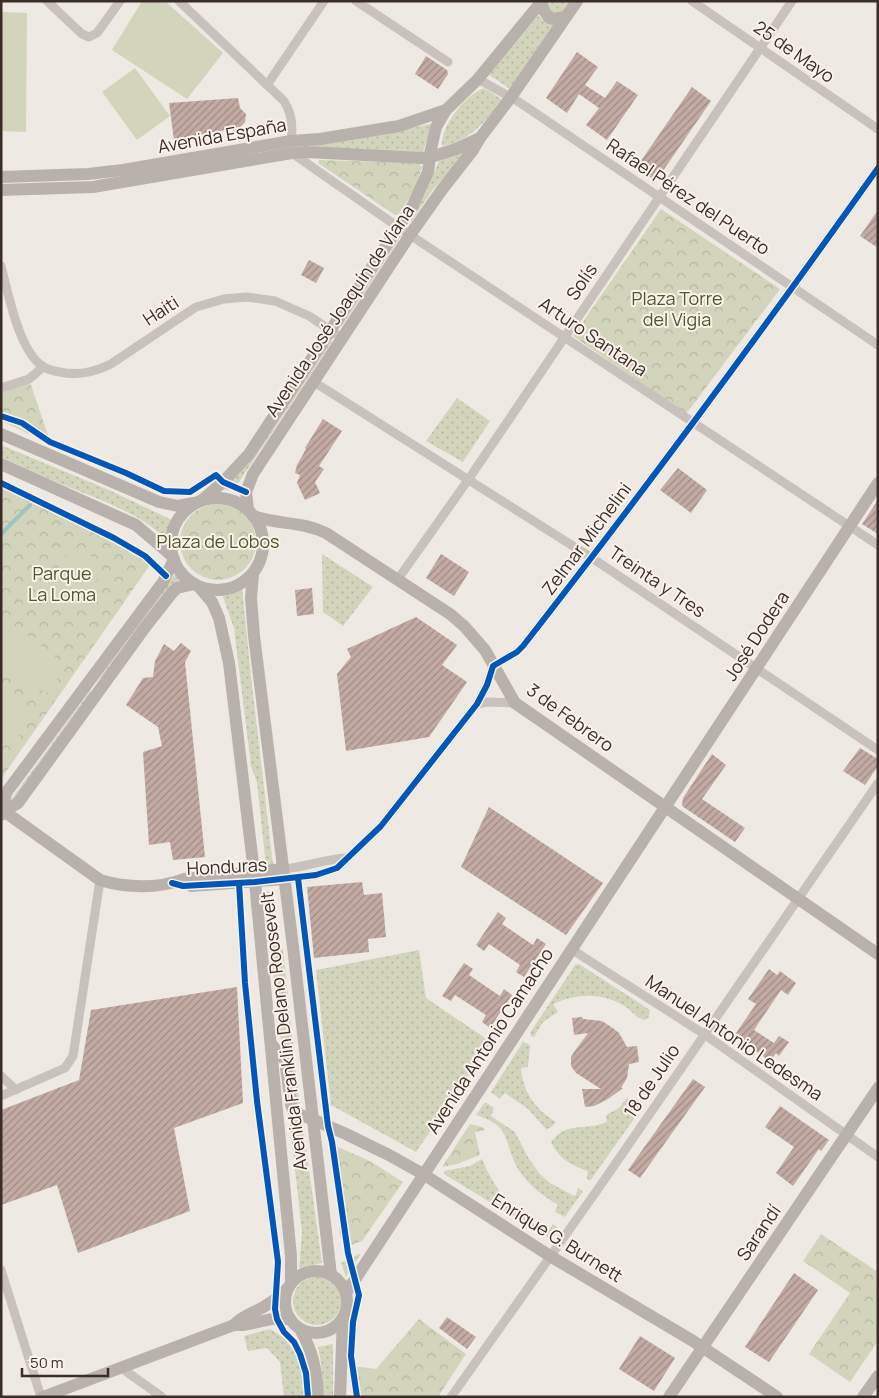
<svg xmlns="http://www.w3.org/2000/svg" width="879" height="1398" viewBox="0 0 879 1398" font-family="Manrope,sans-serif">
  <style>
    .grass { fill: url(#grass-dots) }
    .forest { fill: url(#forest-crowns) }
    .garden { fill: #d2d5bc }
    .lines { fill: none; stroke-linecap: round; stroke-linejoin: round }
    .stream { stroke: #9ec3c0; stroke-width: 4 }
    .building { fill: url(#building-hatch) }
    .street { stroke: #c8c1bc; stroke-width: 9 }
    .secondary { stroke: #b9b1ac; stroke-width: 12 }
    .cycleway-casing { stroke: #fbf2eb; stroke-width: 9 }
    .cycleway { stroke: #0057b8; stroke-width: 6 }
    .labels { text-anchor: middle; stroke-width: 4; stroke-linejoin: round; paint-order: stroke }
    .street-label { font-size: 18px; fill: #3a2d29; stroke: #fbf2eb }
    .park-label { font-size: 18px; fill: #4c592b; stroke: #fbf2eb }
  </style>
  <defs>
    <pattern id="grass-dots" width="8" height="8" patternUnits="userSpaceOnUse" patternTransform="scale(1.25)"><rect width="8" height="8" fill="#d2d5bc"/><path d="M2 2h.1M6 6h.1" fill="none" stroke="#b5b7a2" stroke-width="1.8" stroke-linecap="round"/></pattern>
    <pattern id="forest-crowns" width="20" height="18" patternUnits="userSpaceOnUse" patternTransform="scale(1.25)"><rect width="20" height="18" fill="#d2d5bc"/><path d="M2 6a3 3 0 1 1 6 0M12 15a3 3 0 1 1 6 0" fill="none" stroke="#b5b7a2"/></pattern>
    <pattern id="building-hatch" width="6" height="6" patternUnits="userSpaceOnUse" patternTransform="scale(1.25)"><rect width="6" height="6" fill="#c3aba4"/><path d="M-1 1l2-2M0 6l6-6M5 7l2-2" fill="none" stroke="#9f8c86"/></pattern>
  </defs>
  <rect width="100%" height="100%" fill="#efe9e3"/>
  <g class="grass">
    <polygon points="550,1 570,1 564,12 552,13 548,7"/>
    <polygon points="539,15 543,21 555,24 510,89 489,75"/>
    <path d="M484 88 501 99V102C486 121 467 143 442 146 440 127 465 95 484 88Z"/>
    <polygon points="430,124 431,125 423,152 377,151 311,147 310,144 372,136"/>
    <polygon points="464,151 466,153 431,192 411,222 410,221 426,192 439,161"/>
    <polygon points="400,235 401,236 342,326 340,325"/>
    <polygon points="330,341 332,342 233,491 223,489"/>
    <polygon points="457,398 490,421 463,462 426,441"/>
    <path d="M1 445 109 490 172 520 167 529 166 540C143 513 87 495 54 481 36 473 19 465 1 457Z"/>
    <polygon points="322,554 373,587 343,626 323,612"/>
    <polygon points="176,573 182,580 173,587 101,680 99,679"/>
    <polygon points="242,588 251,676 273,865 266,866 257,783 251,766 234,628 222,594"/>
    <polygon points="90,691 92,692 12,802 10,801"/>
    <polygon points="267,891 270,892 275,932 283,951 300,1107 296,1107 289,1055 280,1037 265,893"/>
    <polygon points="419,950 426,998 491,1042 416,1152 331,1105 316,970"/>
    <path d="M579 964 650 1010 649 1017 645 1020C636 1018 633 1012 626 1007 603 992 577 993 553 1004L558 1012 543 1022 534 1037 531 1036 530 1033 575 965Z"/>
    <path d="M523 1042 530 1045 528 1067 521 1068C523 1092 535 1109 556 1122L550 1128 546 1129 528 1109 505 1093 500 1099 491 1092Z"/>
    <path d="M627 1098 641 1109 590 1181 587 1179 588 1171C572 1166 558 1158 551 1142 566 1121 586 1131 607 1122L606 1115 619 1108Z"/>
    <path d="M485 1102 494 1108 491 1116 515 1132 529 1159 539 1173 550 1183 574 1196 576 1195 578 1188 583 1191 565 1217 555 1212 558 1205C543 1196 528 1185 518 1169 502 1140 513 1127 476 1115Z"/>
    <polygon points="289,1117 294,1119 302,1119 322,1263 299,1268 302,1231"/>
    <path d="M482 1159C495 1191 516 1217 548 1231L553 1224 557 1227 552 1235 547 1237 444 1174V1171L470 1166Z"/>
    <polygon points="361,1253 346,1277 341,1263"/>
    <circle cx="317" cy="1301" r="24"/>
    <path d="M270 1329C275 1332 282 1336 286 1340 299 1354 304 1379 304 1397H284L280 1362 267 1348 248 1351 244 1336Z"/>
    <polygon points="333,1344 333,1397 324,1397 321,1363 318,1347"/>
  </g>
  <g class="forest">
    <polygon points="319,160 419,163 422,167 414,191 398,215 395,215 318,163"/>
    <polygon points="661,209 780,289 686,414 573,336"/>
    <polygon points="30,382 51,444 1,421 1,393"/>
    <polygon points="1,486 152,562 1,779"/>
    <circle cx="218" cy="542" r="38"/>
    <polygon points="470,1124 482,1127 485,1130 475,1132 480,1155 457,1164 442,1167"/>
    <polygon points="331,1144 370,1161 403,1182 362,1241 346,1247 340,1235"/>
    <polygon points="821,1234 878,1272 878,1341 850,1382 809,1354 850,1293 803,1261"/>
    <polygon points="419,1319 466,1354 438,1397 354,1397 352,1366 376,1369"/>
  </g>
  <g class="garden">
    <polygon points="142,1 165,1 223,53 187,99 112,50"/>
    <polygon points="1,12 27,13 26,132 1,131"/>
    <polygon points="135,68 170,116 137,140 102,92"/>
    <path d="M82 552 97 559C99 572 98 588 88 598 85 601 78 603 74 605L56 600 52 589 60 564 68 554Z"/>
    <polygon points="1,615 67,666 48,693 19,683 1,663"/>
    <polygon points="1,693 33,716 15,742 1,732"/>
  </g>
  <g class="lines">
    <polyline class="stream" points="1,534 30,505"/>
  </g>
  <g class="building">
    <polygon points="577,52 598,67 585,85 605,98 617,81 638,95 607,140 586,125 599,108 579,94 567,113 546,98"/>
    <polygon points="426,56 447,70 448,74 438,89 415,74"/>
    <polygon points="692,87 711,101 656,181 636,168"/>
    <polygon points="238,98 240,108 246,114 245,122 240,127 174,140 169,103"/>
    <polygon points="878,210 878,248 860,236"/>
    <polygon points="309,260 324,268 316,283 301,275"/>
    <polygon points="323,419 342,431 319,466 324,469 315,482 320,493 305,500 297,483 300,475 295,473 297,465 306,449 305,448"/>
    <polygon points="678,468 707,490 691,513 660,490"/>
    <polygon points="878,500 878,534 862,524"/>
    <polygon points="441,554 469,572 454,596 426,578"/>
    <polygon points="312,588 314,614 297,616 295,590"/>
    <polygon points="416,617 457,645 442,665 467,682 429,737 346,751 337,674 351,657 347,649"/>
    <polygon points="181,643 191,651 185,662 205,857 173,860 170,842 149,845 143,752 162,746 158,727 126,705 143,678 153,677 155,661 164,644 174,651"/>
    <polygon points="860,748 878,759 878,766 865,785 843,771"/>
    <polygon points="712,754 726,765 702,799 745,828 735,842 682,806 683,798"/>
    <polygon points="489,807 603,883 566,935 461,867"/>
    <polygon points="362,882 364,895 382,893 386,937 368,939 369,952 314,958 307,887"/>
    <polygon points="498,912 506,918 502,924 533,945 537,938 546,944 524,977 516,972 520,965 489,944 484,951 476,945"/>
    <polygon points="464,963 473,969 469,975 500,996 504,989 512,995 490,1028 482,1022 486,1015 455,995 451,1001 442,996"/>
    <polygon points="769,969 777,975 780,971 796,983 788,995 781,990 754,1030 774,1043 779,1036 789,1042 779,1056 776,1053 770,1061 734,1036 756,1004 748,999"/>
    <polygon points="237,987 243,1103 174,1128 190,1211 78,1253 57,1185 1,1205 1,1110 79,1080 91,1010"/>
    <polygon points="582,1017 583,1019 602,1021 614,1029 619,1033 627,1047 637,1046 639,1062 629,1064 627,1078 621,1088 623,1088 608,1099 594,1106 585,1107 582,1089 601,1089 576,1073 571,1066 571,1057 574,1052 588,1033 574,1035 572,1018"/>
    <polygon points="693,1079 705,1087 640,1178 628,1170"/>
    <polygon points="780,1106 829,1140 821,1151 819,1149 793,1186 776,1173 794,1147 765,1127"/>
    <polygon points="794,1273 818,1290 769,1362 745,1347"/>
    <polygon points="447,1317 476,1337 467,1349 439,1328"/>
    <polygon points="640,1336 675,1358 654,1391 619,1369"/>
  </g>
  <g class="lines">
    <g class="street">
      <polyline points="47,1 82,34 89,37 97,33 120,1"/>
      <path d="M179 1 284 101C292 113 293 127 291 141"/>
      <polyline points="356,1 448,62"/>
      <polyline points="692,1 878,129"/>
      <polyline points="478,79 519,102 878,345"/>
      <polyline points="267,85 324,1"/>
      <polyline points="292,153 398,227 878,545"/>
      <path d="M1 266C8 292 19 353 44 367 50 371 59 372 66 373 83 375 96 371 111 364L196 307 224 299 247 297 275 301 309 316 342 338"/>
      <polyline points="314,382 592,558 878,750"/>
      <polyline points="1,388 29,379 43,367"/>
      <polyline points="398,579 468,480 792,1"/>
      <polyline points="477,704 487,702 515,703"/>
      <path d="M283 869C305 867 325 859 346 858"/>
      <path d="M285 879 316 875 337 868 381 826 477 704 487 685 493 666 517 652 523 646C645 490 763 330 878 168"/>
      <polyline points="571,949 704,1034 878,1157"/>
      <polyline points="1,1076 16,1090"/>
      <polyline points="1,1096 65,1068 73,1056 100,880"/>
      <polyline points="1,1270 41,1397"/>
      <polyline points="120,1367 162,1397"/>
      <polyline points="451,1397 598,1189 878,783"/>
    </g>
    <g class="secondary">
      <polyline points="542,1 543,9 549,18 553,19 566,17"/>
      <polyline points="1,177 88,174 123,170 291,141 320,139 399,126 446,110"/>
      <polyline points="1,190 93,187 292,153 306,152 422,158 431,157 456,149 480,138 511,97 577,1"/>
      <polyline points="1,434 159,502 178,506 194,503"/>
      <polyline points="1,464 136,525 172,556"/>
      <circle cx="217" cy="544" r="46"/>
      <polyline points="201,501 223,482 249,454 413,205 428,172 431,149 436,127 446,110 478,79 542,1"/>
      <polyline points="248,510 246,492 253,474 410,235 441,191 473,150 480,138"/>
      <path d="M253 516C278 525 302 521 326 533L450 614 464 626 485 650 515 703 878 954"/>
      <polyline points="253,574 251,598 254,636 293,947 331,1275"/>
      <polyline points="200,588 212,602 219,618 229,663 254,872 291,1256 291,1283"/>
      <path d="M1 809 100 880C126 888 158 889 184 879L283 869"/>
      <polyline points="4,811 4,801 6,793 163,582 174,559"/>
      <polyline points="1,815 4,811 18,803 146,626 172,593 177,588 194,584"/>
      <polyline points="191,886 285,879"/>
      <polyline points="272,1045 285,1060 291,1105 295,1113 312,1119 346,1134 389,1155 423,1174 550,1256 693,1341 777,1397"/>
      <circle cx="316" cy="1302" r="31"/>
      <polyline points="346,1293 878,483"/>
      <path d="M234 1325C243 1315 254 1313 265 1306 274 1301 281 1295 288 1288"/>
      <path d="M300 1329C313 1351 317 1372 318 1397"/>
      <polyline points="43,1397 234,1325 244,1325 272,1319 290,1319"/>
      <polyline points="340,1397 343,1318"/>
      <polyline points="669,1397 878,1088"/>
      <polyline points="863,1397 878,1376"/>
    </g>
    <defs>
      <g id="cycleway">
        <polyline points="1,416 22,423 50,442 126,473 164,491 190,492 216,475 223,482 246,492"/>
        <polyline points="1,483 114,538 145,556 166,576"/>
        <polyline points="298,878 328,1126 332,1142 348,1253 359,1295 353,1322 351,1356 357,1397"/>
        <path d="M172 883 183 886 255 882 316 875 337 868 381 826 477 704 487 685 493 666 517 652 523 646C645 490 763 330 878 168"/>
        <polyline points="239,883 245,983 257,1101 278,1262 275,1309 277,1319 284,1332 294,1342 300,1354 306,1373 308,1397"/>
      </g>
    </defs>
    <use href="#cycleway" class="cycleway-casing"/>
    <use href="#cycleway" class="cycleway"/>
  </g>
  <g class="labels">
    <g class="street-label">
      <text transform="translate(794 52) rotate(35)" y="6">25 de Mayo</text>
      <text transform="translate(222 136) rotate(-10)" y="6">Avenida España</text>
      <text transform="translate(688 197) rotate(34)" y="6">Rafael Pérez del Puerto</text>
      <text transform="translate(582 282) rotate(-56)" y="6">Solís</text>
      <text transform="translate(161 311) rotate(-33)" y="6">Haiti</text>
      <text transform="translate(340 311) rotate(-56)" y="6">Avenida José Joaquín de Viana</text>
      <text transform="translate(593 337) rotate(34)" y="6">Arturo Santana</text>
      <text transform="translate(587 539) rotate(-53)" y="6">Zelmar Michelini</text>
      <text transform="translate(657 582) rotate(34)" y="6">Treinta y Tres</text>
      <text transform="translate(757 636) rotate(-57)" y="6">José Dodera</text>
      <text transform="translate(570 718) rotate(36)" y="6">3 de Febrero</text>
      <text transform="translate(227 867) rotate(-3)" y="6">Honduras</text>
      <text transform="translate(284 1031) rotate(-97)" y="6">Avenida Franklin Delano Roosevelt</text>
      <text transform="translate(734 1038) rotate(34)" y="6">Manuel Antonio Ledesma</text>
      <text transform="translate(490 1041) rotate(-57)" y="6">Avenida Antonio Camacho</text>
      <text transform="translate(652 1081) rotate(-56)" y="6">18 de Julio</text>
      <text transform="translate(759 1233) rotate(-56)" y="6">Sarandí</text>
      <text transform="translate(557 1238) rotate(32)" y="6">Enrique G. Burnett</text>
    </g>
    <g class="park-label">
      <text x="677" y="305">Plaza Torre<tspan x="677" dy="21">del Vigia</tspan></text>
      <text x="218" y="548">Plaza de Lobos</text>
      <text x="62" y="580">Parque<tspan x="62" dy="21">La Loma</tspan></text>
    </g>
  </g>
  <rect width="879" height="1398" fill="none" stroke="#3a2d29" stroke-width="5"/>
  <path d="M22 1368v8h86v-8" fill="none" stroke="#3a2d29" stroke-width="2.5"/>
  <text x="30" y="1368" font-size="15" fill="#3a2d29" stroke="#fbf2eb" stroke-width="4" paint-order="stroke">50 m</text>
</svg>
